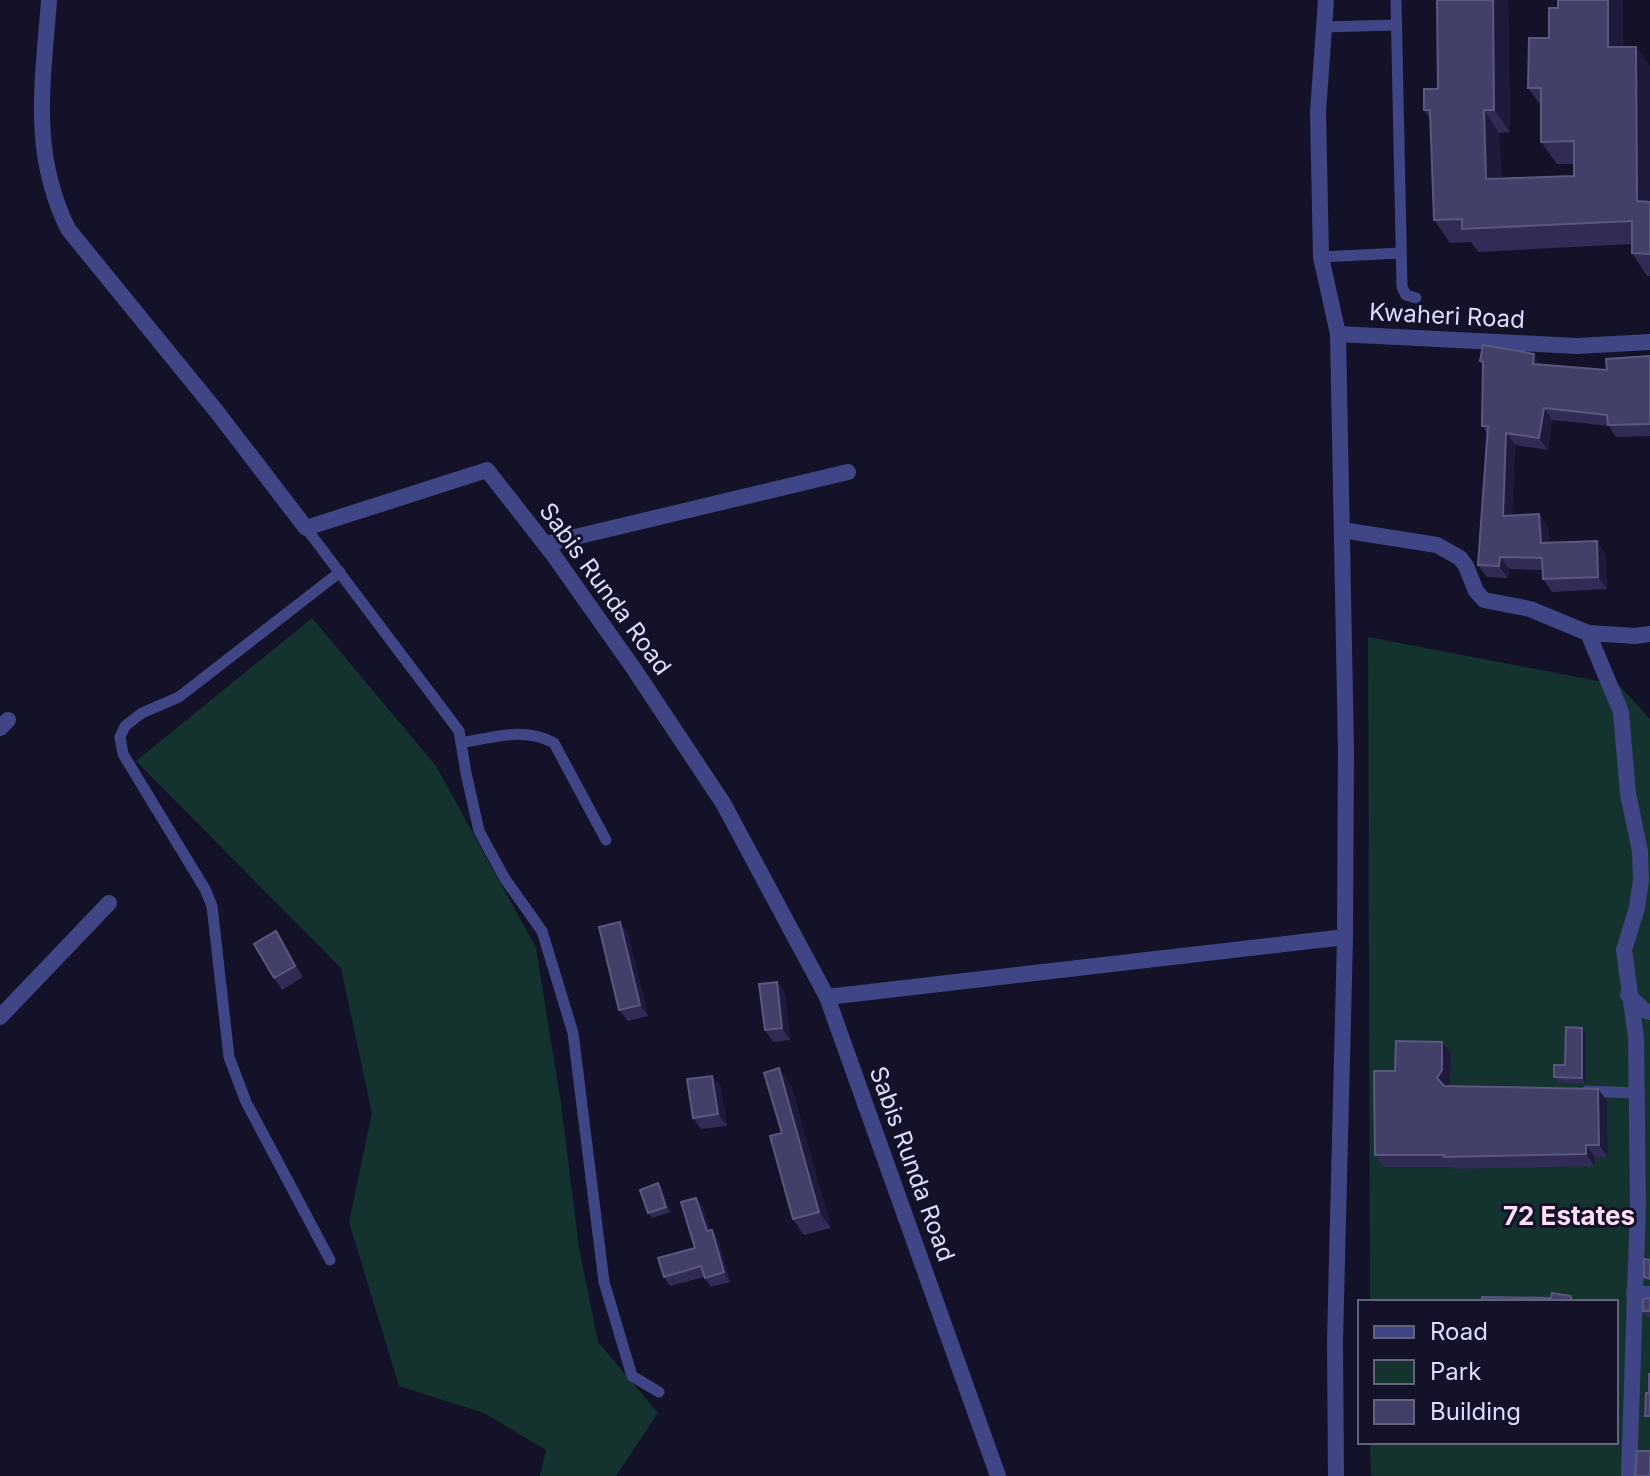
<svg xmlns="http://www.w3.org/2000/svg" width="1650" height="1476" viewBox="0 0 1650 1476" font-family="Inter,sans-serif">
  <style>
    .green { fill: #15332e }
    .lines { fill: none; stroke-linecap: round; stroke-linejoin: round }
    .lane { stroke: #404685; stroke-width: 11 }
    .street { stroke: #404685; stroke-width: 16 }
    .wall { fill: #302c56 }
    .shaded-wall { fill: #1d1a3c }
    .building { fill: #423f68; stroke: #5a587f; stroke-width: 2 }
    .labels { text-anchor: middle; stroke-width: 6; stroke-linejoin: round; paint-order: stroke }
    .street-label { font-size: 24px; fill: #dcddfd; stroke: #131229 }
    .neighbourhood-label { font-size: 26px; font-weight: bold; fill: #fddef6; stroke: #131229 }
  </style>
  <rect width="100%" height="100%" fill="#131229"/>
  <g class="green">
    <polygon points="312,618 436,766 536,948 561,1104 579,1248 598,1342 658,1413 616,1476 540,1476 546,1450 484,1413 399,1386 349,1222 372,1113 341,968 136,761"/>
    <polygon points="1368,637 1619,685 1650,719 1650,1476 1371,1476 1370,1442 1616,1442 1616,1302 1370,1302"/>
  </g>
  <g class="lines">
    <g class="lane">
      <polyline points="1396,0 1402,287 1406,295 1416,298"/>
      <polyline points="1324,27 1396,25"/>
      <polyline points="1321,257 1400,253"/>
      <polyline points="306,528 459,731 466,773 479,831 505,879 542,931 573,1033 604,1282 632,1376 659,1392"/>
      <path d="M461 743C493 737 524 727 554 743L606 840"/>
      <polyline points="1587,1091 1635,1093"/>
      <polyline points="330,1260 246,1102 229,1057 212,906 205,889 123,754 120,737 125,726 142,713 179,697 340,572"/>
    </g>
    <g class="street">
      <path d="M49 0C43 83 30 151 68 229L217 412 306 528 487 470 552 553 634 669 723 803 827 997 998 1476"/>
      <polyline points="1326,0 1318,112 1321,257 1338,334 1346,750 1345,937 1335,1341 1336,1476"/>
      <polyline points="1338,334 1577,346 1650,342"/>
      <polyline points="1342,530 1437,545 1460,558 1466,566 1476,591 1484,600 1530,609 1588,633 1635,636 1650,634"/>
      <polyline points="546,544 848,472"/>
      <polyline points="1588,633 1621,712 1628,794 1640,851 1641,880 1637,908 1624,950 1636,1038 1638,1204 1629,1476"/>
      <polyline points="0,728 8,720"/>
      <polyline points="1628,995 1644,1010 1650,1012"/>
      <polyline points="827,997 1345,937"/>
      <polyline points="0,1017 109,903"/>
      <polyline points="1634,1293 1650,1294"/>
    </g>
  </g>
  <g class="wall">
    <polygon points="1437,0 1508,0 1510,132 1499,133 1501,178 1574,176 1574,164 1557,164 1541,142 1541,106 1528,88 1624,47 1636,47 1650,67 1650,276 1647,276 1632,253 1632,244 1478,252 1471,242 1450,243 1434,220 1430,119 1424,110 1438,89"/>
    <polygon points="1650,356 1650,436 1616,437 1609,426 1552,420 1548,450 1515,445 1512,516 1539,514 1548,526 1549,543 1605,553 1607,589 1552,592 1543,579 1543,570 1509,569 1508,578 1487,577 1478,565 1487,433 1482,426 1483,365 1480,361 1607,370"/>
    <polygon points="276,931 284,943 303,977 282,990 274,978"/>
    <polygon points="628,934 648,1016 628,1021 619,1010"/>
    <polygon points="777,982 785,993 790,1040 773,1042 765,1030"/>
    <polygon points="1582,1028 1586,1034 1586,1084 1558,1083 1554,1077 1565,1065"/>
    <polygon points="1442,1042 1451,1054 1450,1082 1448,1086 1598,1089 1607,1101 1608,1157 1595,1157 1595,1166 1453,1169 1452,1167 1384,1167 1375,1155 1395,1071"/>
    <polygon points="779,1068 791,1085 831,1228 804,1235 793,1219 782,1133"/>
    <polygon points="712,1076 721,1087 727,1126 701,1129 693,1118"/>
    <polygon points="658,1183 662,1189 670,1212 652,1218 648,1213"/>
    <polygon points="696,1198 703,1207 710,1230 718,1239 730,1282 711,1287 704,1277 670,1286 664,1277 695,1248"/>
    <polygon points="1650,1298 1650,1317 1647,1317 1643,1311"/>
  </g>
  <g class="shaded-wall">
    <polygon points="1493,0 1508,0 1510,132 1494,110"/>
    <polygon points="1608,0 1623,0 1624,70 1608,47"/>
    <polygon points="1636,47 1650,67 1650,219 1637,201"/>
    <polygon points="1484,110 1499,133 1501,201 1486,179"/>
    <polygon points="1534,354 1543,367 1533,364"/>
    <polygon points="1544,408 1552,420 1548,450 1539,438"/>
    <polygon points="1506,433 1515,445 1511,529 1503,516"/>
    <polygon points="1539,514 1548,526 1550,556 1541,543"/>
    <polygon points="1597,541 1605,553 1607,589 1598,577"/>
    <polygon points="1500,557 1509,569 1508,578 1499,566"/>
    <polygon points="620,922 628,934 648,1016 640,1005"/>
    <polygon points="276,931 284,943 303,977 295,966"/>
    <polygon points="777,982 785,993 790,1040 782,1028"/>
    <polygon points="1582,1028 1586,1034 1586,1084 1582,1078"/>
    <polygon points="1442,1042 1451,1054 1450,1082 1446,1091 1437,1078"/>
    <polygon points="779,1068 791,1085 831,1228 819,1212"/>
    <polygon points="712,1076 721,1087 727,1126 718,1114"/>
    <polygon points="1598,1089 1607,1101 1608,1157 1599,1145"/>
    <polygon points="1586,1145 1595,1157 1595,1166 1586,1154"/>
    <polygon points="658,1183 662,1189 670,1212 666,1207"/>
    <polygon points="696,1198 703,1207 713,1241 707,1231"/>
    <polygon points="712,1230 718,1239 730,1282 724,1272"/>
    <polygon points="1616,1335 1618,1338 1618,1382 1616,1379"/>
  </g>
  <g class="building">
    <polygon points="1437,0 1493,0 1494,110 1484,110 1486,179 1574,176 1574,141 1541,142 1541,88 1528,88 1529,38 1549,38 1549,8 1558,8 1558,0 1608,0 1608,47 1636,47 1637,201 1650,202 1650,254 1632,253 1632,221 1462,229 1462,219 1434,220 1430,110 1424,110 1424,89 1438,89"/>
    <polygon points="1483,345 1534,354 1533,364 1607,370 1606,359 1650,356 1650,424 1608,425 1607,415 1544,408 1539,438 1506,433 1503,516 1539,514 1541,543 1597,541 1598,577 1543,579 1542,558 1500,557 1499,566 1478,565 1488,426 1482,426 1483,362 1480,361"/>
    <polygon points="620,922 640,1005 619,1010 599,927"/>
    <polygon points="276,931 295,966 274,978 254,944"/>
    <polygon points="777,982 782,1028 765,1030 759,984"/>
    <polygon points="1566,1027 1582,1028 1582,1078 1554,1077 1554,1065 1565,1065"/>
    <polygon points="1396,1041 1442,1042 1442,1070 1437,1078 1444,1086 1598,1089 1599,1145 1586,1145 1586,1154 1444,1157 1444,1155 1375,1155 1374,1071 1395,1071"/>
    <polygon points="779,1068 819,1212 793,1219 770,1136 782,1133 764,1073"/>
    <polygon points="712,1076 718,1114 693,1118 687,1079"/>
    <polygon points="658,1183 666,1207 648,1213 640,1190"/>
    <polygon points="696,1198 707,1231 712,1230 724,1272 705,1278 701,1266 664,1277 658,1258 695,1248 681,1202"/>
    <polygon points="1644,1259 1650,1260 1650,1279 1644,1277"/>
    <polygon points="1552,1293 1571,1296 1571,1302 1482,1302 1482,1297 1551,1298"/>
    <polygon points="1650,1298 1650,1311 1643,1311 1643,1299"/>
    <polygon points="1649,1374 1650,1374 1650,1416 1645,1416 1646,1393 1649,1393"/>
    <polygon points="1637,1451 1650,1451 1650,1476 1635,1476"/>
  </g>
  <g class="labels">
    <g class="street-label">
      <text transform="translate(1447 316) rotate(3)" y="8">Kwaheri Road</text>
      <text transform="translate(605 589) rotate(54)" y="8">Sabis Runda Road</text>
      <text transform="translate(912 1164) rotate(70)" y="8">Sabis Runda Road</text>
    </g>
    <g class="neighbourhood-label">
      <text x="1569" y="1225">72 Estates</text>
    </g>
  </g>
  <rect x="1358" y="1300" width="260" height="144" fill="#131229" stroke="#63637e" stroke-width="2"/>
  <rect x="1374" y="1326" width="40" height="12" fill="#404685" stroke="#63637e" stroke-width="2"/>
  <text x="1430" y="1340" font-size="24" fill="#dcddfd">Road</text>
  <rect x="1374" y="1360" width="40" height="24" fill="#15332e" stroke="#63637e" stroke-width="2"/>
  <text x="1430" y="1380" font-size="24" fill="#dcddfd">Park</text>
  <rect x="1374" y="1400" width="40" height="24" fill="#423f68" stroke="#63637e" stroke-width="2"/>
  <text x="1430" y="1420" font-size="24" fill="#dcddfd">Building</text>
</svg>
